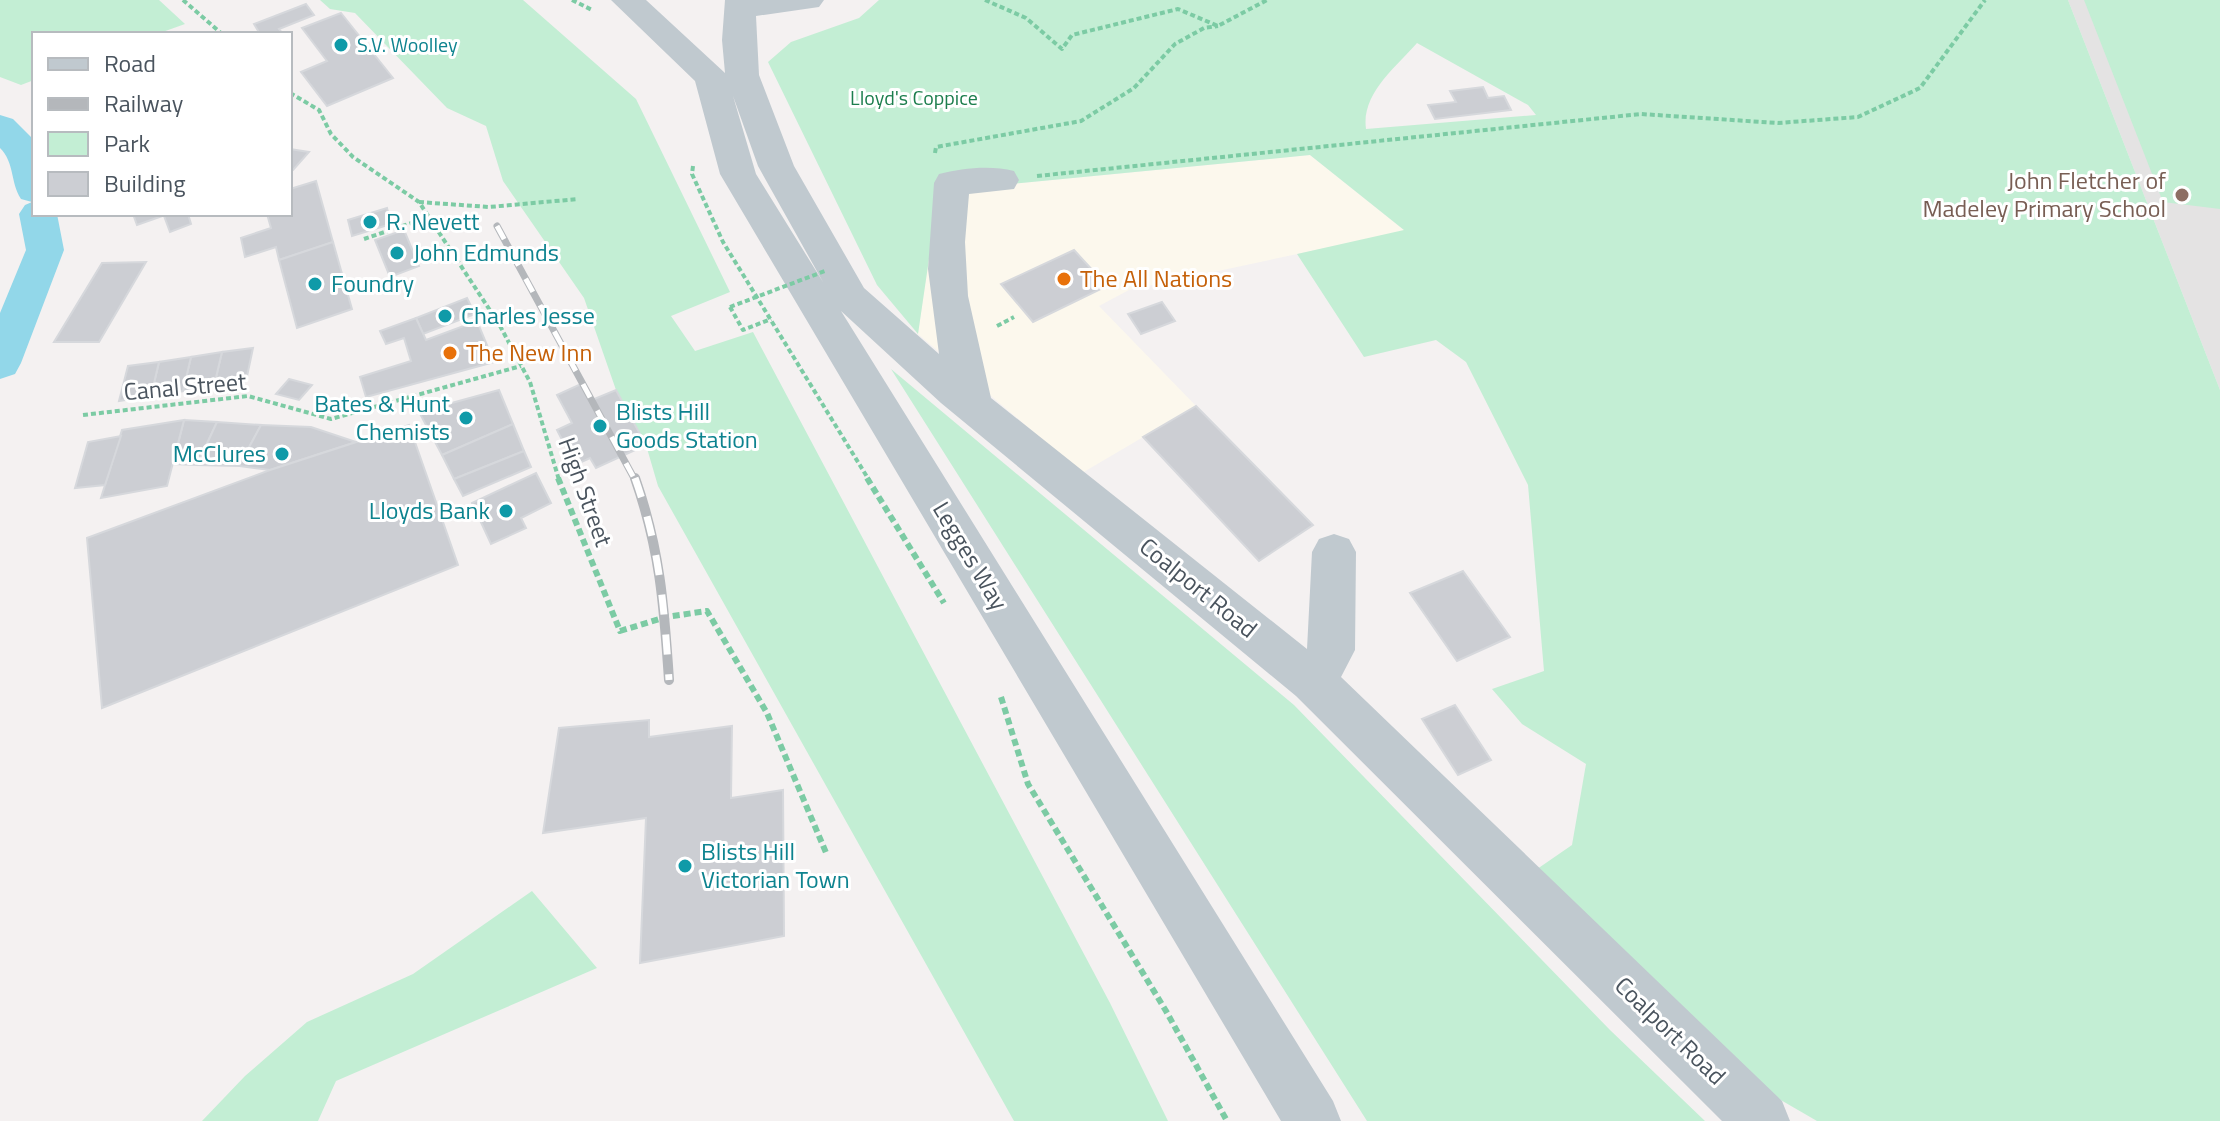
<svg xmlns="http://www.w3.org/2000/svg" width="2220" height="1121" viewBox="0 0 2220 1121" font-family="'Titillium Web',sans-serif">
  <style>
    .commercial { fill: #fcf8ed }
    .education { fill: #e4e3e3 }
    .green { fill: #c3eed4; fill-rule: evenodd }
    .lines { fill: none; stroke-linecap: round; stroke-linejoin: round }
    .canal { fill: #92d7e9; fill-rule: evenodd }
    .building { fill: #ccced3; stroke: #d6d8dc; stroke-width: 2 }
    .path-far1 { stroke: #7ccba4; stroke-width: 4; stroke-dasharray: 5 3; stroke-linecap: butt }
    .path { stroke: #7ccba4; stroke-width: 6; stroke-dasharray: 7 4; stroke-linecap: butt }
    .minor { fill: #c0c9cf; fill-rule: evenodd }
    .rail-far1-casing { stroke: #b4b7bb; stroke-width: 7 }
    .rail-casing { stroke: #b4b7bb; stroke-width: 10 }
    .rail-far1 { stroke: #fff; stroke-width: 5; stroke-dasharray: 15; stroke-linecap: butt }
    .rail { stroke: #fff; stroke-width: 7; stroke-dasharray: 20; stroke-linecap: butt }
    .path-bridge { stroke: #7ccba4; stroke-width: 4; stroke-dasharray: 5 3; stroke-linecap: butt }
    .culture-dot { fill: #0f9aa8; stroke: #fff; stroke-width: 3 }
    .education-dot { fill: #8d6e63; stroke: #fff; stroke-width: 3 }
    .food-dot { fill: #e8710a; stroke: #fff; stroke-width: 3 }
    .labels { text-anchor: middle; stroke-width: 6; stroke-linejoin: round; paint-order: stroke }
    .far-culture-label { font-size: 20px; fill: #0d838f; stroke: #fff; text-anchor: start }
    .far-park-label { font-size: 20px; fill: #1c7e4d; stroke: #fff }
    .education-label { font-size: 24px; fill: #785e54; stroke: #fff; text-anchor: end }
    .culture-label { font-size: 24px; fill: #0d838f; stroke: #fff; text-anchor: start }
    .food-label { font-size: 24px; fill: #c56008; stroke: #fff; text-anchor: start }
    .street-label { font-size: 24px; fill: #4a545e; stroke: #fff }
  </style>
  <rect width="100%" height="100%" fill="#f4f1f1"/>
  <polygon class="commercial" points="1310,155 1405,231 1129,290 1099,306 1196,406 1082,473 918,334 938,191"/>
  <polygon class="education" points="2068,0 2220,0 2220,390"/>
  <g class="green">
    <polygon points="0,0 159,0 185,24 157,34 34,34 34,80 21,85 0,77"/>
    <polygon points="320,0 523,0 636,99 730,292 671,316 695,351 753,332 1110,1003 1168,1121 1014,1121 658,486 646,445 616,390 584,298 503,181 486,126 447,108 355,13 330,9"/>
    <path d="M879 0H2068L2220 390V1121H1817L1779 1099 1527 876 1572 845 1586 764 1522 724 1492 689 1544 671 1528 485 1466 362 1436 340 1364 357 1297 254 1404 230 1310 155 939 191 918 334 877 285 768 62 791 42 859 18ZM1417 43 1528 105 1536 115 1366 129C1361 94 1396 67 1417 43Z"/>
    <polygon points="2084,0 2220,0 2220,209 2163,202"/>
    <polygon points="891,369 1294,705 1610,1030 1705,1121 1367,1121"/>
    <polygon points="532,891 597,968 336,1081 318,1121 202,1121 245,1076 307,1022 413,974"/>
  </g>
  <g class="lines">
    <path class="canal" d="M0 115 13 119 34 140V214H57L64 250 21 363 15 374 0 379V313L26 250 19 214 25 205 32 202 21 199C10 182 15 163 0 148Z"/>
  </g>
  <g class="building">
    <polygon points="306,4 314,15 279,29 283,34 260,34 254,24"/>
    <polygon points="341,13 393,78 327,106 301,72 327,61 302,28"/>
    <polygon points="1483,87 1488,98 1504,96 1511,110 1435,119 1428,105 1456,102 1450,91"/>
    <polygon points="290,149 309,152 293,170 290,170"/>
    <polygon points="316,181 333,242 279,260 276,247 245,257 241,238 271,228 267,214 290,214 290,189"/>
    <polygon points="387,208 391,224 352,236 348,220"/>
    <polygon points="133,214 168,214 137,225"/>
    <polygon points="188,214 191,224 170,232 164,216"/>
    <polygon points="404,230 419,266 390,277 375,240"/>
    <polygon points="333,242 352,309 297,328 279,260"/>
    <polygon points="1074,250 1107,286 1033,322 1001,284"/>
    <polygon points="146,262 99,342 54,342 102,263"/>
    <polygon points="467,298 475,314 423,334 416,318"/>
    <polygon points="1162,302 1175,321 1141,334 1128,314"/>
    <polygon points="416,318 426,340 477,321 494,362 366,397 360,377 411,361 404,338 386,344 380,331"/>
    <polygon points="253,348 246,381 214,386 222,352"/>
    <polygon points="222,352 214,386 183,391 191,357"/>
    <polygon points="191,357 183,391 151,396 159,362"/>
    <polygon points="159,362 151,396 119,401 128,366"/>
    <polygon points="289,379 312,385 299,400 276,394"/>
    <polygon points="583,383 592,400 616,390 646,445 596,468 590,458 575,465 557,430 572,423 557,395"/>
    <polygon points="499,390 513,424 442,455 419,412"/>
    <polygon points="1196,406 1313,525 1259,561 1143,437"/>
    <polygon points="184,420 217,422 197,465 173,464"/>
    <polygon points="184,420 167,486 101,498 122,430"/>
    <polygon points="217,422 261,425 239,466 197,465"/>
    <polygon points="513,424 524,451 454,479 442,455"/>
    <polygon points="261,425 311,427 356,442 270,470 239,466"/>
    <polygon points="409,425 458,565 102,708 87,538 270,470"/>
    <polygon points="121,436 105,485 75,488 88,442"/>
    <polygon points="524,451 531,467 463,496 454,479"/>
    <polygon points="536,473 551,503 521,518 526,528 491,544 472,503"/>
    <polygon points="1463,571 1510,637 1457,661 1410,593"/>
    <polygon points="1455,705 1491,760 1458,775 1422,719"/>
    <polygon points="649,720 649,737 732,726 731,798 783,790 784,936 640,963 646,818 543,833 559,728"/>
  </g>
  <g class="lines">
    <g class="path-far1">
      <polyline points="183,0 222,34"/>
      <polyline points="572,0 592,10"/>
      <polyline points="985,0 1026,18 1062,49 1072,35 1178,9 1218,26 1267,0"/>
      <polyline points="290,93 319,110 331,134 353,157 419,202 499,324 530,382 559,480"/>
      <polyline points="935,153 936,147 1081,121 1134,88 1175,44 1204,28 1218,26"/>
      <polyline points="693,166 692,174 723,242 869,480"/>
      <polyline points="1037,176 1641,114 1778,123 1858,117 1920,88 1985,0"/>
      <polyline points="419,202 489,207 578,199"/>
      <polyline points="364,239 429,217"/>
      <polyline points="730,307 743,330 771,319"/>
      <polyline points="997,326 1014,317"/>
      <polyline points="83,415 248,396 331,419 521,366"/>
    </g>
    <g class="path">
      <polyline points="558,478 620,631 666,617 707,611 767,713 827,855"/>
      <polyline points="867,478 944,603"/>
      <polyline points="1001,697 1028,784 1166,1011 1227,1121"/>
    </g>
    <path class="minor" d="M611 0H646L725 73 722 40 725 0H824L819 7 756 16 759 75 794 166 864 288 939 354 928 269 934 183 939 174C962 168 991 165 1014 171L1019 180 1014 189 969 194 965 242 968 296 991 398 1307 649 1312 552 1319 539 1334 534 1349 539 1356 552 1355 650 1341 677 1782 1101 1790 1121H1722L1296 696 941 403 841 311 1333 1101 1341 1121H1281L720 174 695 81ZM733 96 758 166 823 282 756 174Z"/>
    <defs>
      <polyline id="rail-far1" points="497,226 635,480"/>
      <path id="rail" d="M635 478C660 549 664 605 669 680"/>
    </defs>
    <use href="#rail-far1" class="rail-far1-casing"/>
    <use href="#rail" class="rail-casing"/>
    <use href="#rail-far1" class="rail-far1"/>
    <use href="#rail" class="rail"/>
    <polyline class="path-bridge" points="730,307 825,271"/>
  </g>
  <g class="culture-dot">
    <circle cx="341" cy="45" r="8"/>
    <circle cx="370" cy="222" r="8"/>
    <circle cx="397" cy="253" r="8"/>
    <circle cx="315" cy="284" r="8"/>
    <circle cx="445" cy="316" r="8"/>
    <circle cx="466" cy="418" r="8"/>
    <circle cx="600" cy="426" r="8"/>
    <circle cx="282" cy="454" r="8"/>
    <circle cx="506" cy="511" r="8"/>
    <circle cx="685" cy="866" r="8"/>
  </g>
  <circle class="education-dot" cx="2182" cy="195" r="8"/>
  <g class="food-dot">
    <circle cx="1064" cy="279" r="8"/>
    <circle cx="450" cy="353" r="8"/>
  </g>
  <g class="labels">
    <g class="far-culture-label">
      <text x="357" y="52">S.V. Woolley</text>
    </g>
    <g class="far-park-label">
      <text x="914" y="105">Lloyd's Coppice</text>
    </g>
    <g class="education-label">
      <text x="2166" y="189">John Fletcher of<tspan x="2166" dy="28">Madeley Primary School</tspan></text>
    </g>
    <g class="culture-label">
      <text x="386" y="230">R. Nevett</text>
      <text x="413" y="261">John Edmunds</text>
      <text x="331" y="292">Foundry</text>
      <text x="461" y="324">Charles Jesse</text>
      <text x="450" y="412" text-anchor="end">Bates &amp; Hunt<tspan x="450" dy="28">Chemists</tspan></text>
      <text x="616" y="420">Blists Hill<tspan x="616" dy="28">Goods Station</tspan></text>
      <text x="266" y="462" text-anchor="end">McClures</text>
      <text x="490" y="519" text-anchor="end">Lloyds Bank</text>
      <text x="701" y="860">Blists Hill<tspan x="701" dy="28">Victorian Town</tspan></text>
    </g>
    <g class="food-label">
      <text x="1080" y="287">The All Nations</text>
      <text x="466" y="361">The New Inn</text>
    </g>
    <g class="street-label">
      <text transform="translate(185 387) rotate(-5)" y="8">Canal Street</text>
      <text transform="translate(585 492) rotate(70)" y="8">High Street</text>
      <text transform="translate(970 556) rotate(59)" y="8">Legges Way</text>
      <text transform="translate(1198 588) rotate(39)" y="8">Coalport Road</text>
      <text transform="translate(1670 1031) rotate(44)" y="8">Coalport Road</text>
    </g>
  </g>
  <rect x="32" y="32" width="260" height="184" fill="#ffffff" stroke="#b7bbbf" stroke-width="2"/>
  <rect x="48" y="58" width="40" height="12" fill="#c0c9cf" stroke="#b7bbbf" stroke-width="2"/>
  <text x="104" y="72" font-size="24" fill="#4a545e">Road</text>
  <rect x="48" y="98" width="40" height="12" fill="#b4b7bb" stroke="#b7bbbf" stroke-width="2"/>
  <text x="104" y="112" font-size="24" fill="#4a545e">Railway</text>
  <rect x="48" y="132" width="40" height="24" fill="#c3eed4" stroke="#b7bbbf" stroke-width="2"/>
  <text x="104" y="152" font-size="24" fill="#4a545e">Park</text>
  <rect x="48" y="172" width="40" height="24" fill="#ccced3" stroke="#b7bbbf" stroke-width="2"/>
  <text x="104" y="192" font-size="24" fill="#4a545e">Building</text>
</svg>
